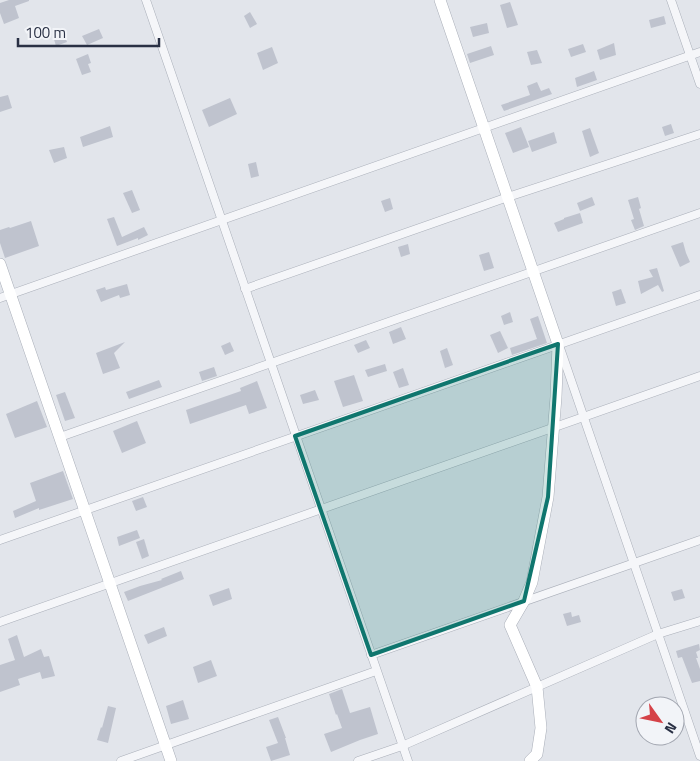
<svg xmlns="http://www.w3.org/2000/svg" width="700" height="761" viewBox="0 0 700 761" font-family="'Titillium Web',sans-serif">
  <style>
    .building { fill: #bfc3ce }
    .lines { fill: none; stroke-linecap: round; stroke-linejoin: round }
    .street-casing { stroke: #aaafb9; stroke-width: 9 }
    .secondary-casing { stroke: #aaafb9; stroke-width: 12 }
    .street { stroke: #f5f6f9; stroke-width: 8 }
    .secondary { stroke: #fff; stroke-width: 11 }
    .marked { fill: #0f766e; fill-opacity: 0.2; stroke: #0f766e; stroke-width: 4; stroke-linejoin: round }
  </style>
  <rect width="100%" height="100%" fill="#e2e5eb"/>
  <g class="building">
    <polygon points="9,0 29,0 29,1 15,6 19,18 4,24 0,13 0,3"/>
    <polygon points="510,2 518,25 507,28 500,5"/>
    <polygon points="250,12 257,24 250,28 244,16"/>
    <polygon points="664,16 666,24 651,28 649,20"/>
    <polygon points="487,23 489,33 473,37 470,27"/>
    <polygon points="99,29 103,38 87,45 82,36"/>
    <polygon points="63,32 67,42 56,46 53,36"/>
    <polygon points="614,43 616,55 600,60 597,50"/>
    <polygon points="583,44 586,52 571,57 568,49"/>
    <polygon points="491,46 494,55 470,63 467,54"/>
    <polygon points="272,47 278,63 263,70 257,53"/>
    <polygon points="537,50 542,63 531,65 527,52"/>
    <polygon points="88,54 91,63 88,64 91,72 82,75 76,59"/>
    <polygon points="594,71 597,80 577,87 575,78"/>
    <polygon points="537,82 541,91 549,88 552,94 504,111 501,105 530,95 527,86"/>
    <polygon points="8,95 12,108 0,112 0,97"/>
    <polygon points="230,98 237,114 209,127 202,110"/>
    <polygon points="671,124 674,133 665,136 662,127"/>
    <polygon points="110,126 113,137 83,147 80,137"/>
    <polygon points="521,127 529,147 513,153 505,133"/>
    <polygon points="590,128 599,153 590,157 582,131"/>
    <polygon points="554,132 557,143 532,152 528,141"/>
    <polygon points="64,147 67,158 54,163 49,150"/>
    <polygon points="256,162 259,176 251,178 248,164"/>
    <polygon points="132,190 140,210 132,213 123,193"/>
    <polygon points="592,197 595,205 580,211 577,203"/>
    <polygon points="638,197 641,208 639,209 644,226 635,230 631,220 634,219 628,200"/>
    <polygon points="390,198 393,209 385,212 381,201"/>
    <polygon points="580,213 583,223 558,232 554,223 564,219 564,218"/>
    <polygon points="114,217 122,237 144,227 148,235 138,240 138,238 117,246 107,219"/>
    <polygon points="31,221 39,246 5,258 0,243 0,230 9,227 10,228"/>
    <polygon points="683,242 686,253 690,262 680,267 671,246"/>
    <polygon points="408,244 410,254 401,257 398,247"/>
    <polygon points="489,252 494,268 484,271 479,255"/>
    <polygon points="657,268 664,291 662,292 658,285 641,294 638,281 653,277 649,270"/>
    <polygon points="127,284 130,295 120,298 119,295 101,302 96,290 105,287 106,290"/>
    <polygon points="621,289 626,303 616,306 612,292"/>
    <polygon points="510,312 513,322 504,325 501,316"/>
    <polygon points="538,316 547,343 512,355 510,348 537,339 530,319"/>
    <polygon points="401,327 406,339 393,344 389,332"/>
    <polygon points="500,331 508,348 498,353 490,335"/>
    <polygon points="366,340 370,348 358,353 354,345"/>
    <polygon points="125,342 114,353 120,368 103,374 96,353"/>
    <polygon points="230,342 234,351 225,355 221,346"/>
    <polygon points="447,348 453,365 445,368 440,351"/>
    <polygon points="385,364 387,371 368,377 365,370"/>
    <polygon points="214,367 217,376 202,381 199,372"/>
    <polygon points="403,368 409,385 399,388 393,372"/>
    <polygon points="354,375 363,401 343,407 334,381"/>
    <polygon points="159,380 162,387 129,399 126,392"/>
    <polygon points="257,381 267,408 249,414 246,405 190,424 186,410 241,391 240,388"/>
    <polygon points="315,390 319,400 303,404 300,395"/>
    <polygon points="65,392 75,418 65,421 56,395"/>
    <polygon points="37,401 47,427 15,438 6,414"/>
    <polygon points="137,421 146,443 122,453 113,431"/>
    <polygon points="63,471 73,499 39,510 39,508 15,518 13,511 36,501 30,483"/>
    <polygon points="143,497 147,507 136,511 132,501"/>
    <polygon points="137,530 140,538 119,546 117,537"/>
    <polygon points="144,539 149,556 142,559 136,542"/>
    <polygon points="181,571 184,579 128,601 124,592 140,586 162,580 161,579"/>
    <polygon points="229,588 232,599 213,606 209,595"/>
    <polygon points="682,589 685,598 674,601 671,592"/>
    <polygon points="571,612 572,617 579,615 581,622 567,626 563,614"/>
    <polygon points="164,627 167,636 148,644 144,635"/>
    <polygon points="17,635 24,657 41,649 44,657 49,656 55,676 42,679 40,672 18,679 20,685 0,692 0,665 15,660 8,639"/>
    <polygon points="699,644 700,650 696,652 698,658 696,658 700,669 700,681 692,683 682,657 678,658 676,651"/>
    <polygon points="211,660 217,676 198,683 193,667"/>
    <polygon points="342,689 350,713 370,707 378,734 360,740 331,752 324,734 342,728 337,714 336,715 329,694"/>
    <polygon points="183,700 189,719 171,724 166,706"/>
    <polygon points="108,706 116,708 108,743 97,740 101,727 102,728"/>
    <polygon points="278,717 286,738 285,738 290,755 271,761 266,747 278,743 269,720"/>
  </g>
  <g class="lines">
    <defs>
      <g id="street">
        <polyline points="146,0 408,761"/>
        <polyline points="671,0 700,84"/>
        <polyline points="245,289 508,197 700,134"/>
        <polyline points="0,298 700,52"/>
        <polyline points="560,348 700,756"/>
        <polyline points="60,437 700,213"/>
        <polyline points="0,540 700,295"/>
        <polyline points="0,622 700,376"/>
        <polyline points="371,655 700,540"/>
        <polyline points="121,761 376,671"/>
        <polyline points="358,761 402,746 658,634 700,621"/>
      </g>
      <g id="secondary">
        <polyline points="440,0 558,344 556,397 548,497 532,582 524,601 510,625 537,687 541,728 537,754 530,761"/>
        <polyline points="0,264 171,761"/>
      </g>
    </defs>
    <use href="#street" class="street-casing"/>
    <use href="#secondary" class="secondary-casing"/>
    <use href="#street" class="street"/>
    <use href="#secondary" class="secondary"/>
  </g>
  <path class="marked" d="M558 344 548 497 524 601 371 655 295 436Z"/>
  <g transform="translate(660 721) rotate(123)"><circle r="24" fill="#f2f4f8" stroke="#a2a6b0"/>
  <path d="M0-4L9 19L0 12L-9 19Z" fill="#d54248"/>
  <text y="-8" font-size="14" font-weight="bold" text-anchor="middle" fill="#293044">N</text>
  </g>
  <path d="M18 38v8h141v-8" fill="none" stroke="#293044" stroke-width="2.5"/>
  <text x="25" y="38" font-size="15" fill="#293044" stroke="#f2f4f8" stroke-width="4" paint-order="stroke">100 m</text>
</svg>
